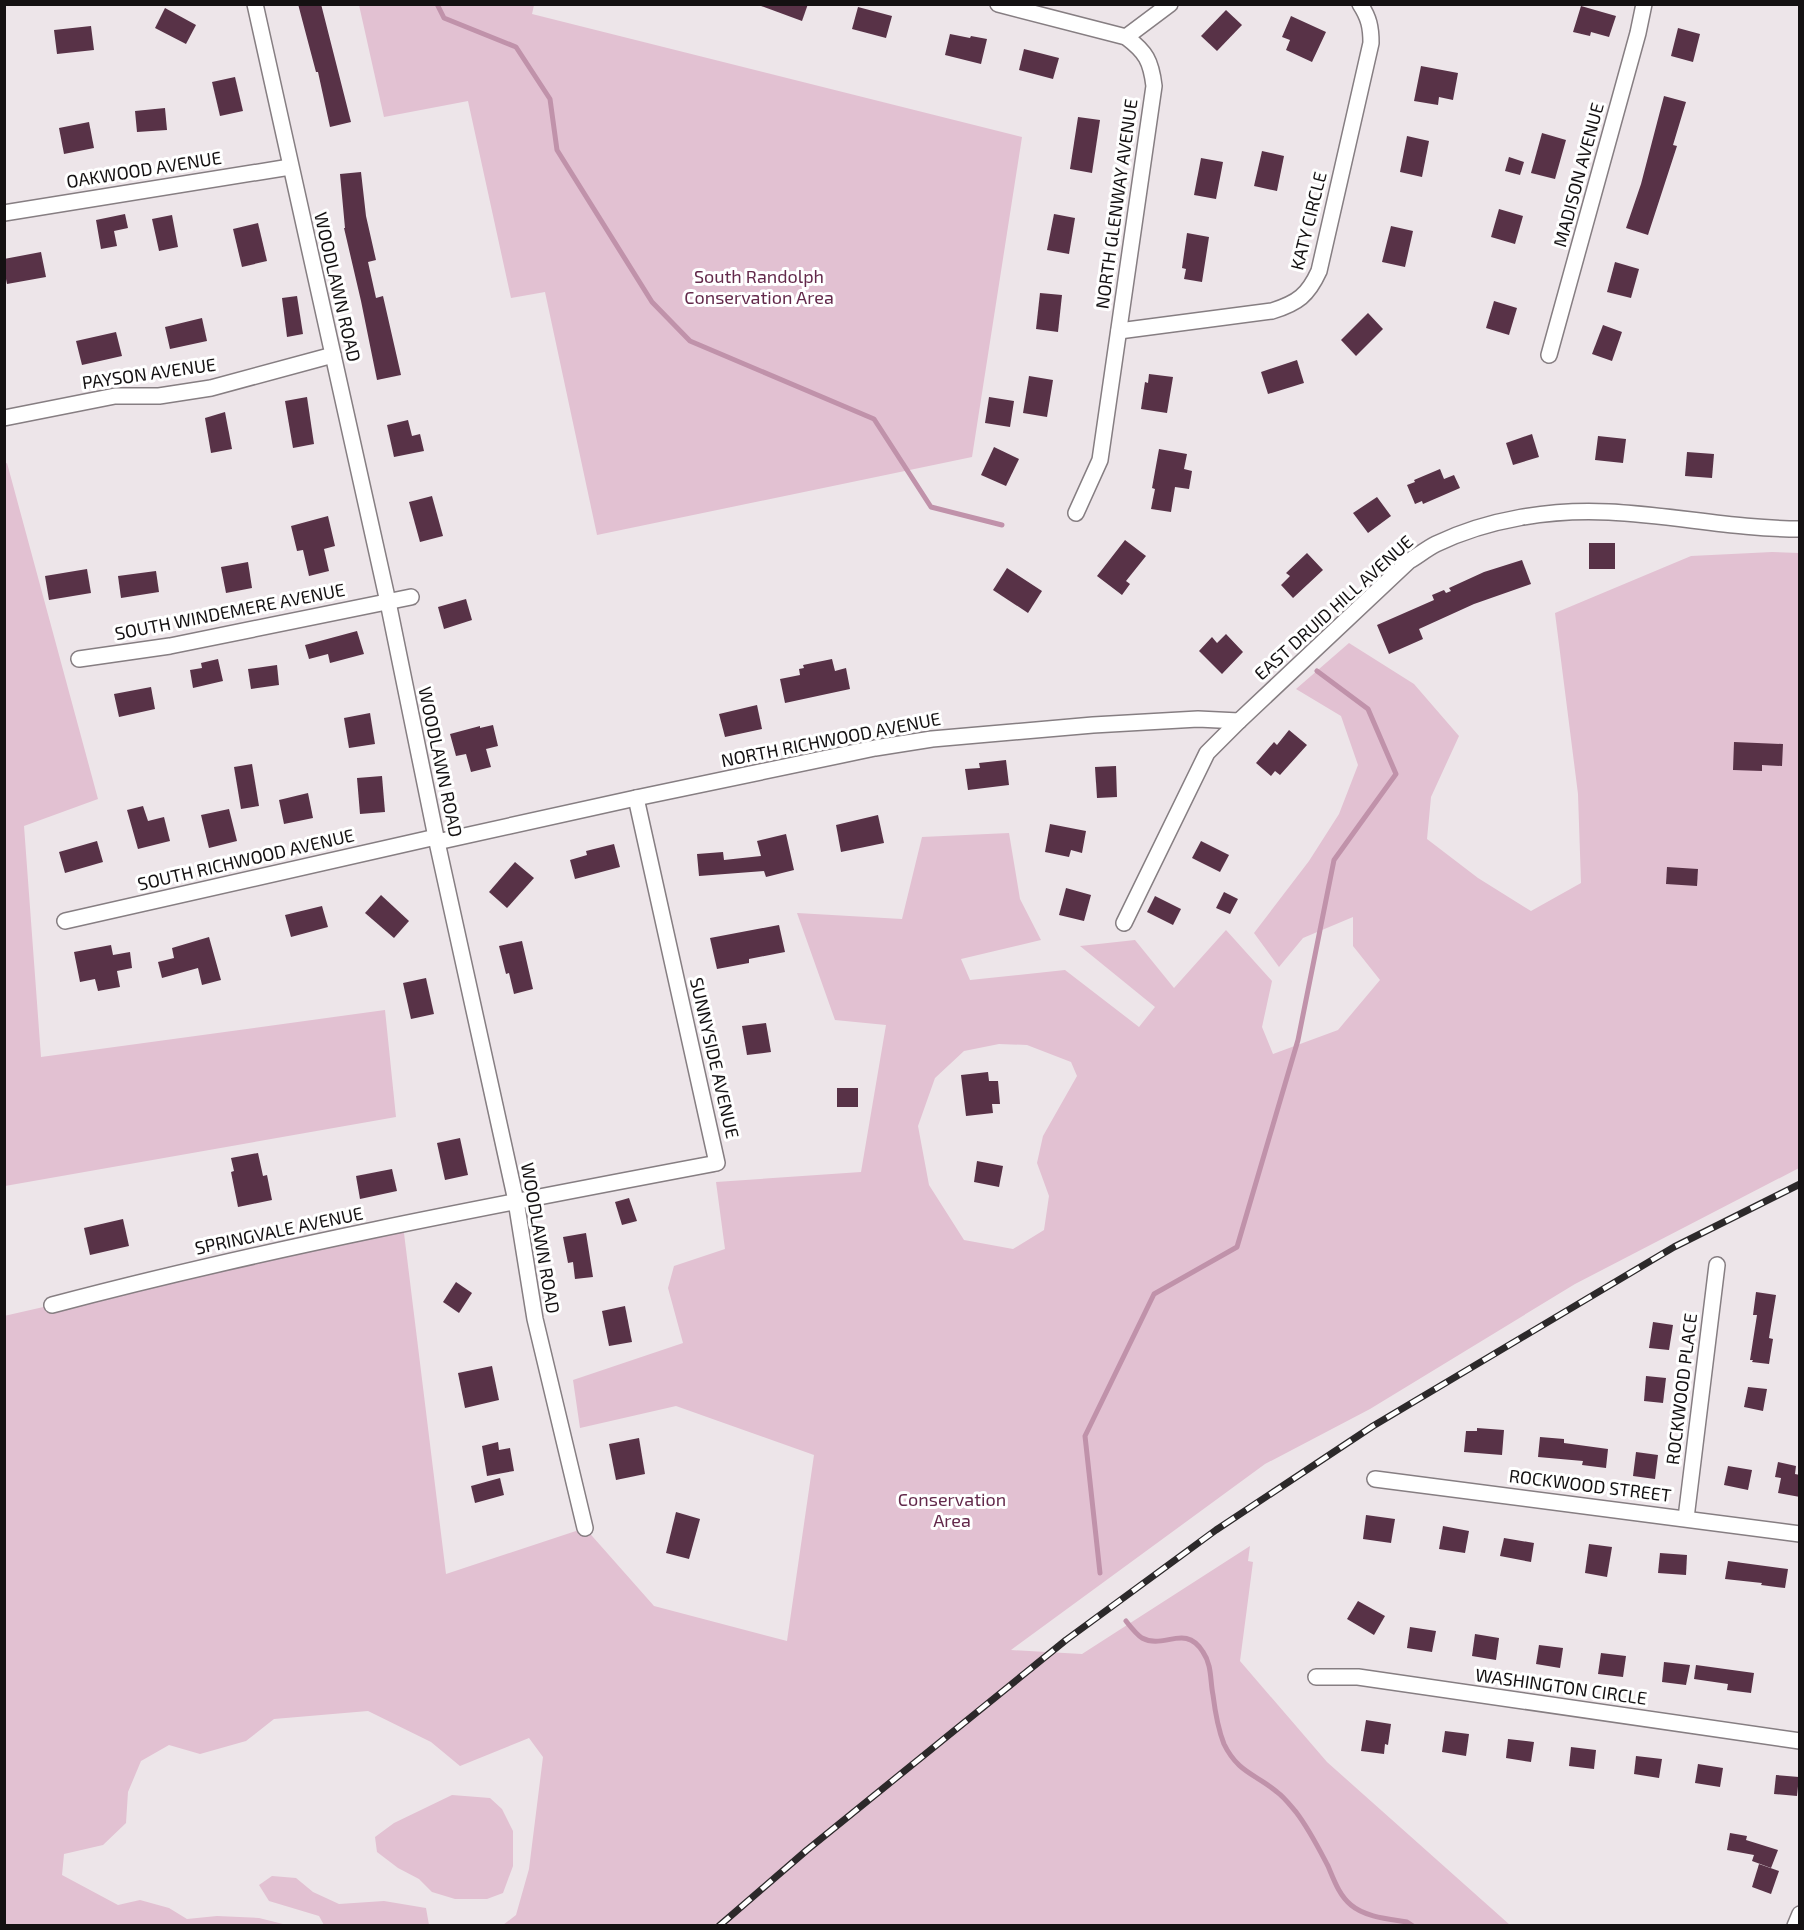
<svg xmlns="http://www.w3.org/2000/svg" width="1804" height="1930" viewBox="0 0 1804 1930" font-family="'Exo 2',sans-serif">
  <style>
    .green { fill: #e2c1d2; fill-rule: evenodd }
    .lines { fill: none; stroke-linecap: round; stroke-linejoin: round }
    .stream { stroke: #c092aa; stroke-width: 5 }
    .building { fill: #583247 }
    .minor-casing { stroke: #867e82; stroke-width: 18 }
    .minor { stroke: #fff; stroke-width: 15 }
    .rail-casing { stroke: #2c292a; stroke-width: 7 }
    .rail { stroke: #fff; stroke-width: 4.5; stroke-dasharray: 14; stroke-linecap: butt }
    .labels { text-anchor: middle; stroke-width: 6; stroke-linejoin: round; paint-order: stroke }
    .street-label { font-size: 18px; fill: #141112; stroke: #fff }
    .park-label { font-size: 18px; fill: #63294b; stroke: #fff }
  </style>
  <rect width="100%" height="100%" fill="#ede5e9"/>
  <g class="green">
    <polygon points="359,5 534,5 532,14 1022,137 972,457 597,535 545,292 511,298 468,101 384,117"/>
    <polygon points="7,463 98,799 24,826 41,1057 385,1010 396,1117 5,1186 4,464"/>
    <path d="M1772 552 1799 553V1168L1575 1284 1370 1409 1265 1464 1011 1650 1082 1654 1250 1546 1248 1561 1253 1562 1240 1661 1327 1762 1510 1925H503L516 1915 529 1869 543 1757 529 1738 460 1766 431 1742 368 1711 274 1719 246 1741 200 1754 169 1745 141 1761 128 1792 126 1823 103 1845 64 1854 62 1875 118 1905 140 1900 169 1908 187 1919 217 1916 259 1918 287 1925H5L4 1316 403 1225 446 1574 585 1528 654 1606 787 1641 814 1455 676 1406 580 1428 573 1380 683 1343 668 1288 674 1266 725 1249 716 1182 861 1172 886 1025 835 1020 797 913 902 919 922 837 1009 833 1020 899 1041 940 961 959 970 980 1065 970 1139 1027 1155 1007 1080 946 1135 940 1174 988 1226 930 1272 981 1262 1027 1273 1054 1338 1030 1380 980 1353 946V917L1303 938 1279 967 1254 933 1309 861 1339 814 1358 765 1341 716 1296 689 1349 643 1414 684 1459 736 1431 797 1427 839 1478 878 1531 911 1581 883 1578 794 1555 613 1691 556ZM999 1044 1027 1045 1071 1062 1077 1076 1043 1136 1037 1163 1049 1196 1044 1230 1013 1249 964 1240 929 1185 918 1126 935 1078 964 1051Z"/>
    <polygon points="452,1795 490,1798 502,1809 513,1831 513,1866 503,1893 487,1899 455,1899 432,1892 419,1879 398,1868 377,1852 375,1837 394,1823"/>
    <polygon points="272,1876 296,1878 313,1892 339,1904 384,1901 426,1908 429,1925 324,1925 319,1916 269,1901 259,1885"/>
  </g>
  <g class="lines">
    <g class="stream">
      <polyline points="437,4 444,18 516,47 550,99 557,150 652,302 690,341 874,419 931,507 1002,525"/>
      <polyline points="1100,1573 1085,1436 1154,1294 1237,1247 1298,1040 1334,860 1396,774 1368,709 1317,671"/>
      <path d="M1126 1621C1130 1626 1136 1634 1142 1638 1164 1650 1185 1623 1203 1652 1212 1665 1210 1680 1213 1695 1215 1711 1218 1729 1224 1744 1238 1773 1256 1774 1277 1792 1284 1797 1290 1805 1296 1812 1309 1829 1318 1847 1328 1866 1334 1880 1339 1895 1351 1905 1365 1917 1389 1919 1407 1922L1413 1926"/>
    </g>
  </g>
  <g class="building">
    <polygon points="298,4 321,4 351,122 330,127 318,72 316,72"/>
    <polygon points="762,4 808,4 802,21 761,6"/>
    <polygon points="1581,6 1616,16 1609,37 1591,32 1590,36 1573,32"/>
    <polygon points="858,7 892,16 886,38 852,29"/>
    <polygon points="165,8 196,25 186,44 155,28"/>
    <polygon points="1226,10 1242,25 1217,51 1201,36"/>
    <polygon points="1291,16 1326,32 1312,62 1286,50 1290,40 1282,37"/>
    <polygon points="91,26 94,50 57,54 54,30"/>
    <polygon points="1678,28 1700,34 1693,62 1671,56"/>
    <polygon points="950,34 970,38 971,36 987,39 981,64 945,55"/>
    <polygon points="1024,49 1059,58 1053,79 1019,70"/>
    <polygon points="1421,66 1458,73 1453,100 1439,97 1438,105 1414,101"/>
    <polygon points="235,77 243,111 220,116 212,82"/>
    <polygon points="1664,96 1686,102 1673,145 1677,146 1648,235 1626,228 1641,184"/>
    <polygon points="165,108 167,130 137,132 135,111"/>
    <polygon points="1078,117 1100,120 1092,173 1070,169"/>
    <polygon points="89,122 94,148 64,154 59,128"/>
    <polygon points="1542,133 1566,140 1555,179 1531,173"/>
    <polygon points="1407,136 1429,141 1422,177 1400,172"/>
    <polygon points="1262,151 1284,156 1277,191 1254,186"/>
    <polygon points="1509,157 1524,162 1520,175 1505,171"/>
    <polygon points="1201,158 1223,162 1216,199 1194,195"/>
    <polygon points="361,172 366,216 376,260 368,262 376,298 383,296 401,375 377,380 361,301 344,228 345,228 340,174"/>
    <polygon points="1499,209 1523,216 1515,244 1491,237"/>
    <polygon points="125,214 128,228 114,231 117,246 101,249 96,220"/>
    <polygon points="1054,214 1075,218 1069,254 1047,250"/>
    <polygon points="172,215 178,247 159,251 152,219"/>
    <polygon points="258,223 267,261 242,267 233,229"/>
    <polygon points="1391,226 1413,231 1405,267 1382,262"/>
    <polygon points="1187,233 1209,237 1202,282 1184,279 1186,269 1182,268"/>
    <polygon points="41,252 46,277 7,284 6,279 4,280 4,259"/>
    <polygon points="1615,262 1639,269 1631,298 1607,292"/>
    <polygon points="1040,293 1062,295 1058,332 1036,329"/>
    <polygon points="297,296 303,334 287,337 282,298"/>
    <polygon points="1494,301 1517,308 1509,335 1486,328"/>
    <polygon points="1368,313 1383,329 1356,356 1341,340"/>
    <polygon points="202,318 207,341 170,349 165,327"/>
    <polygon points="1603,325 1622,332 1612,361 1592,354"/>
    <polygon points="116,332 122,356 82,365 76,341"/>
    <polygon points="1297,360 1304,383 1268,394 1261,372"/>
    <polygon points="1149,374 1173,377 1167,413 1141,409 1145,382 1148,383"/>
    <polygon points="1029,376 1053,380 1047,417 1023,413"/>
    <polygon points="307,397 314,444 293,448 285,401"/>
    <polygon points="989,397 1014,401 1010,427 985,423"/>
    <polygon points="225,412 232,449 211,453 205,418"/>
    <polygon points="408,420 412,436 420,434 424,451 394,457 387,425"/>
    <polygon points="1532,434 1539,457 1513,465 1506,443"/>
    <polygon points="1598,436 1626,439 1623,463 1595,460"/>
    <polygon points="994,447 1019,459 1006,486 981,475"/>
    <polygon points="1159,449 1187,454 1184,469 1192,471 1189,489 1175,487 1171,512 1151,509 1155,489 1152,488"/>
    <polygon points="1687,452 1714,454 1712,478 1685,476"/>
    <polygon points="1440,469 1444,479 1454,475 1460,488 1423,504 1422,501 1415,504 1407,485 1415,482 1414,480"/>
    <polygon points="432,496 443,536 420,542 409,502"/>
    <polygon points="1377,497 1391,516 1368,533 1353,513"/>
    <polygon points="328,516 335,546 324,549 329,571 309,576 303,550 297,551 291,526"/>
    <polygon points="1125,540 1146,556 1126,581 1130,584 1122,595 1097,576"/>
    <rect x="1589" y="543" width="26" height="26"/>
    <polygon points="1307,553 1323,570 1293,598 1281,585 1290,576 1286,573"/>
    <polygon points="1522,560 1531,584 1474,604 1419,629 1423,639 1389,654 1377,625 1434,600 1432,595 1444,590 1446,593 1451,591 1449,588 1484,572"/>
    <polygon points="248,562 252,588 226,593 221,567"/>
    <polygon points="1007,568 1042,591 1028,613 993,590"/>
    <polygon points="87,569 91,593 49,600 45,576"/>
    <polygon points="156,571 159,592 121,598 118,576"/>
    <polygon points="466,599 472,620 444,629 438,607"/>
    <polygon points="357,631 364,654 330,663 328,654 309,659 305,645"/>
    <polygon points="1226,634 1243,652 1222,674 1199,651 1212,637 1217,643"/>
    <polygon points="218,659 223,681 193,688 190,670 202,668 201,663"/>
    <polygon points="832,659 835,671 846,668 850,689 785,703 780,679 800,675 799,669 804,668 803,665"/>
    <polygon points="277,665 279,685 251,689 248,669"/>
    <polygon points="151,687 155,709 119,717 114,694"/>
    <polygon points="757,705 762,729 725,737 719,714"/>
    <polygon points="370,713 375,744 349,748 344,718"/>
    <polygon points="493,725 498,746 486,749 491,767 471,772 466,754 456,756 450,734 480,726 480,728"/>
    <polygon points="1289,730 1307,745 1280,775 1275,771 1271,776 1256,763 1274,742 1277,745"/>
    <polygon points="1734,742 1783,744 1782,766 1762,765 1762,771 1733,770"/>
    <polygon points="1006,760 1009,785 968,790 965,769 980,768 979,763"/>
    <polygon points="252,764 259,806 241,809 234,767"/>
    <polygon points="1116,766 1117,797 1097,798 1095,767"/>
    <polygon points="382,776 385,812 360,814 357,778"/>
    <polygon points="308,793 313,818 284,824 279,800"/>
    <polygon points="143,806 148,821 164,817 170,841 138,849 127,810"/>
    <polygon points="229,809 237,841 209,848 201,815"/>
    <polygon points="878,815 884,843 841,852 836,825"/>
    <polygon points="1050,824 1086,831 1082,853 1071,850 1069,857 1045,852"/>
    <polygon points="786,834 794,870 766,877 764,871 699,876 697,854 723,852 724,860 761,856 757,841"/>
    <polygon points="97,841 103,862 65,873 59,852"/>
    <polygon points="1201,841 1229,855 1220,872 1192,858"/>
    <polygon points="614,844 620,867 575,879 570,860 587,855 586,851"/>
    <polygon points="515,862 534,878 507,908 489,892"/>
    <polygon points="1667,867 1698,869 1697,886 1666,884"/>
    <polygon points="1066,888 1091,895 1084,921 1059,915"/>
    <polygon points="1224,892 1238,899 1230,914 1216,908"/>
    <polygon points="381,895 409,921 394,938 365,913"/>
    <polygon points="1155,896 1181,909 1173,925 1147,912"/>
    <polygon points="322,906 328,927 291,937 285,915"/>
    <polygon points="779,925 785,952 749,959 749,963 717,969 710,938"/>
    <polygon points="209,937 221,980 202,985 198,968 162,978 158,962 174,958 172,948"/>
    <polygon points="522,941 533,989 514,994 509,973 506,974 499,946"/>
    <polygon points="111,945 113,955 130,952 132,968 117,971 120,987 98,991 95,979 80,982 74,952"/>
    <polygon points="426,978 434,1014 411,1019 403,983"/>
    <polygon points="766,1023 771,1052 747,1055 742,1026"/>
    <polygon points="988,1072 989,1081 998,1081 1000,1104 992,1104 993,1113 966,1116 961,1075"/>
    <rect x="837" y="1088" width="21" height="19"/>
    <polygon points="460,1138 468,1175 445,1180 437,1143"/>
    <polygon points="258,1153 263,1176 267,1175 272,1200 238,1207 231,1172 234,1171 231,1158"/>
    <polygon points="977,1161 1003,1166 999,1187 974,1182"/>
    <polygon points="392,1169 397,1191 360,1199 356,1176"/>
    <polygon points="629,1198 637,1221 622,1225 615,1202"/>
    <polygon points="123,1219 129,1246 90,1255 84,1228"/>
    <polygon points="586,1233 593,1277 575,1279 573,1262 568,1263 563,1237"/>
    <polygon points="456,1282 472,1293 459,1313 443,1302"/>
    <polygon points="1756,1292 1776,1295 1769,1338 1773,1339 1769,1364 1752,1362 1753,1360 1750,1360 1757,1315 1753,1315"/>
    <polygon points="625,1306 632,1342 609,1346 602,1311"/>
    <polygon points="1653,1322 1673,1325 1669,1350 1649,1348"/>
    <polygon points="492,1366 499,1400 465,1408 458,1373"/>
    <polygon points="1646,1376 1666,1378 1663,1403 1644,1401"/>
    <polygon points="1748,1387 1767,1389 1763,1411 1744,1407"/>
    <polygon points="1477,1428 1504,1430 1502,1455 1464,1452 1466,1431 1477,1431"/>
    <polygon points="1540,1437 1564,1439 1564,1443 1608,1449 1606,1468 1582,1465 1583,1461 1538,1457"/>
    <polygon points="639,1438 645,1474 616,1480 609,1444"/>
    <polygon points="498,1442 499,1450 510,1448 514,1471 487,1476 482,1446"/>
    <polygon points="1636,1452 1658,1455 1655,1479 1633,1476"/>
    <polygon points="1778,1462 1796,1466 1795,1474 1800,1475 1800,1497 1778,1493 1781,1478 1775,1477"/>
    <polygon points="1728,1466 1752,1470 1748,1490 1724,1485"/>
    <polygon points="500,1478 504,1495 475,1503 471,1486"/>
    <polygon points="676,1512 700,1519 689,1559 666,1553"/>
    <polygon points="1366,1515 1395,1519 1391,1543 1363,1539"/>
    <polygon points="1443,1526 1469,1531 1465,1553 1439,1549"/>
    <polygon points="1504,1538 1534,1543 1531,1562 1500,1556"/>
    <polygon points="1589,1544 1612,1547 1607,1577 1585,1573"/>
    <polygon points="1660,1553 1687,1555 1686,1575 1658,1573"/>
    <polygon points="1728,1561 1788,1569 1785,1588 1761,1585 1762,1583 1725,1579"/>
    <polygon points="1358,1601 1385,1616 1374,1635 1347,1619"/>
    <polygon points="1410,1627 1436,1631 1432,1652 1407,1648"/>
    <polygon points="1475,1634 1499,1638 1496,1660 1472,1656"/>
    <polygon points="1539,1645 1563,1648 1560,1668 1536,1664"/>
    <polygon points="1601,1653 1626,1656 1623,1677 1598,1674"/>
    <polygon points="1664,1662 1690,1665 1686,1685 1662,1682"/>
    <polygon points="1696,1665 1754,1673 1751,1693 1727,1690 1728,1684 1694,1679"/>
    <polygon points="1366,1720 1391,1724 1388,1745 1385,1744 1384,1754 1361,1751"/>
    <polygon points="1445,1731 1469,1734 1466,1756 1442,1752"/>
    <polygon points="1508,1739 1534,1742 1531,1762 1506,1758"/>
    <polygon points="1571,1747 1596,1750 1594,1769 1569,1766"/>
    <polygon points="1636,1756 1662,1759 1659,1778 1634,1774"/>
    <polygon points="1698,1764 1723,1768 1720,1787 1695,1783"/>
    <polygon points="1776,1775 1799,1777 1797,1796 1774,1794"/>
    <polygon points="1730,1833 1747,1836 1746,1840 1778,1850 1771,1868 1752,1861 1754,1855 1727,1850"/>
    <polygon points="1759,1864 1779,1871 1771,1894 1752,1887"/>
  </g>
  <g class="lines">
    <defs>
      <g id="minor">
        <polyline points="255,4 388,602 437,842 516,1201 535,1319 585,1528"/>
        <path d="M998 4 1126 37C1146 52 1151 61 1154 86L1100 460 1076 513"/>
        <polyline points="1126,37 1170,4"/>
        <polyline points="4,213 290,167"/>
        <path d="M1119 331 1272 311C1298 303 1308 295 1319 271L1371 43C1371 27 1369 18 1360 4"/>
        <polyline points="1549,355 1638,33 1644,4"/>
        <polyline points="4,418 115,396 159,396 211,388 333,355"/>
        <polyline points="79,659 170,646 411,597"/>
        <polyline points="437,842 636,798 875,748 932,739 1093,725 1198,719 1239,721"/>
        <polyline points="65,921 436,837"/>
        <path d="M1124 923 1207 753 1239 721 1409 561C1418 556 1426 549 1436 544 1488 519 1551 509 1609 512 1673 515 1736 529 1800 529"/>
        <path d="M52 1305C271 1247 495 1205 717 1163L636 798"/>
        <polyline points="1375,1479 1800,1534"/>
        <polyline points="1686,1518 1717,1265"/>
        <polyline points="1316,1677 1358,1677 1800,1741"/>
        <polyline points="1795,1926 1800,1914"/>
      </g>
    </defs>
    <use href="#minor" class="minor-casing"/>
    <use href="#minor" class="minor"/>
    <defs>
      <polyline id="rail" points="719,1926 807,1850 1066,1640 1216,1530 1373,1426 1674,1247 1800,1184"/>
    </defs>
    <use href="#rail" class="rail-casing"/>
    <use href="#rail" class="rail"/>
  </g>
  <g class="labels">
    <g class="street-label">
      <text transform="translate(144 170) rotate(-9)" y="6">OAKWOOD AVENUE</text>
      <text transform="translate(1579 175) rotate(-75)" y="6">MADISON AVENUE</text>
      <text transform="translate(1117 204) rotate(-82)" y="6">NORTH GLENWAY AVENUE</text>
      <text transform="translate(1309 221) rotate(-76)" y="6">KATY CIRCLE</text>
      <text transform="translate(337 287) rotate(77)" y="6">WOODLAWN ROAD</text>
      <text transform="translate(149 374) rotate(-8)" y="6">PAYSON AVENUE</text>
      <text transform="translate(1334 608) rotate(-42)" y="6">EAST DRUID HILL AVENUE</text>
      <text transform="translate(230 612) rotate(-11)" y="6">SOUTH WINDEMERE AVENUE</text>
      <text transform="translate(831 740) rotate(-11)" y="6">NORTH RICHWOOD AVENUE</text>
      <text transform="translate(440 762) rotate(78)" y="6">WOODLAWN ROAD</text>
      <text transform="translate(246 860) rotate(-13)" y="6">SOUTH RICHWOOD AVENUE</text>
      <text transform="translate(714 1058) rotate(77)" y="6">SUNNYSIDE AVENUE</text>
      <text transform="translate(279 1231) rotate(-12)" y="6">SPRINGVALE AVENUE</text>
      <text transform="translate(540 1238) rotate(80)" y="6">WOODLAWN ROAD</text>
      <text transform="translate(1682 1389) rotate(-83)" y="6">ROCKWOOD PLACE</text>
      <text transform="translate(1590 1486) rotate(7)" y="6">ROCKWOOD STREET</text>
      <text transform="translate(1561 1687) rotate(8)" y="6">WASHINGTON CIRCLE</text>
    </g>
    <g class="park-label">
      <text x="759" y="283">South Randolph<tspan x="759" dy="21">Conservation Area</tspan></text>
      <text x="952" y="1506">Conservation<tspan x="952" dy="21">Area</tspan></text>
    </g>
  </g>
  <rect width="1804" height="1930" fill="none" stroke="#141112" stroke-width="12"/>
</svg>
